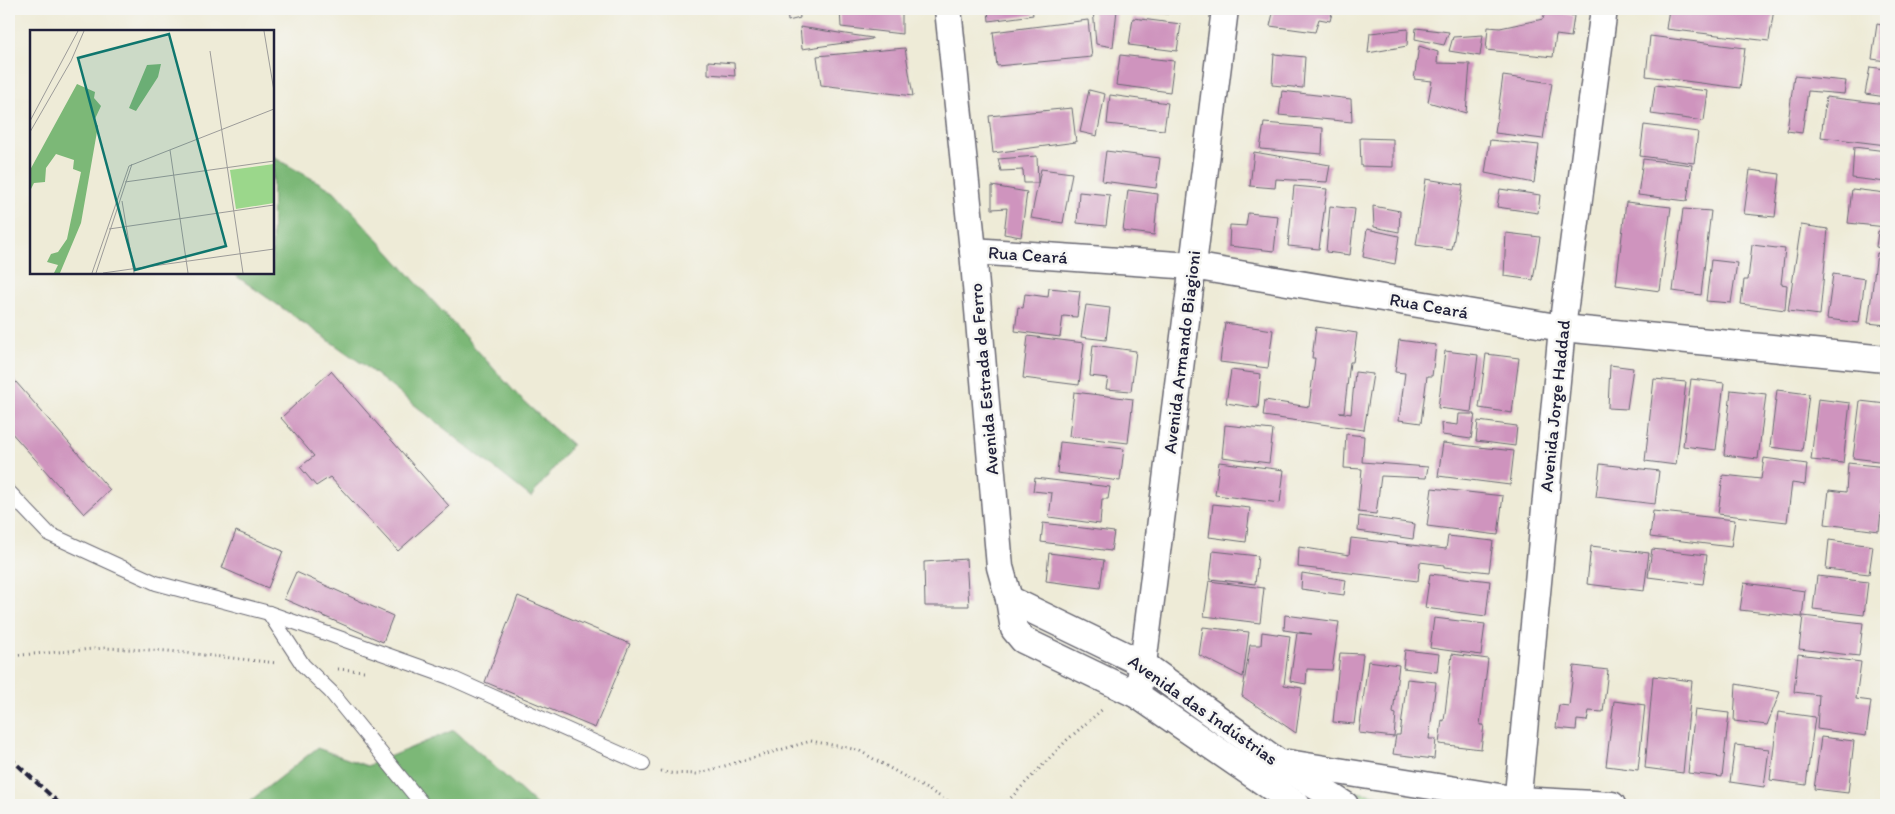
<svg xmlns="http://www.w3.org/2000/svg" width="1895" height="814" viewBox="0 0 1895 814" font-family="Itim,sans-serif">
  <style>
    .green { fill: #9bd78b; stroke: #5e7c63 }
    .forest { fill: #7cb877; stroke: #4f6d59 }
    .building { fill: #cf94be }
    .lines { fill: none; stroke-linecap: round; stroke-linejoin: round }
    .service-casing { stroke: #696872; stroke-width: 16 }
    .minor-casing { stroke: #696872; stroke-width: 29 }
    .path { stroke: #696872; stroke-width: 3; stroke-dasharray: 1 4; stroke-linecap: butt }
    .service { stroke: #fff; stroke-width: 14 }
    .minor { stroke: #fff; stroke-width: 26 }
    .rail { stroke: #22223b; stroke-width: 4; stroke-dasharray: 8 4; stroke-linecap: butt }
    .labels { text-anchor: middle; stroke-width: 5; stroke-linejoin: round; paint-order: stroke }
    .street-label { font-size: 18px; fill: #22223b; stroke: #f6f6f2 }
    .inset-road { fill: none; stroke: #9c9b99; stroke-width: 1 }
    .view { fill: #0f766e; fill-opacity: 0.15; stroke: #0f766e; stroke-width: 2.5 }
    .inset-edge { fill: none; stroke: #22223b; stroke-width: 2.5 }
  </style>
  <rect width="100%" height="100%" fill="#f6f6f2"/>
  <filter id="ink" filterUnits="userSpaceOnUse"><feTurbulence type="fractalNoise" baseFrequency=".02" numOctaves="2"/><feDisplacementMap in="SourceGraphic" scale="10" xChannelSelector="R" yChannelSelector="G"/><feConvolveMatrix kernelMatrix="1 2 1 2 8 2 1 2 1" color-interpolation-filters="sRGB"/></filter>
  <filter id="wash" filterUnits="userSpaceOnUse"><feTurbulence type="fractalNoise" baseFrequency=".0096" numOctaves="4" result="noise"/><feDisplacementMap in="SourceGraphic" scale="20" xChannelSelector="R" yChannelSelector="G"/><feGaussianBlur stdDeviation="1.12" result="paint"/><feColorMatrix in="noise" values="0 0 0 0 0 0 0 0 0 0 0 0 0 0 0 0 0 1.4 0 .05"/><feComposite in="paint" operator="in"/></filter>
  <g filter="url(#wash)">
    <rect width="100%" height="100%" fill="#eeebd7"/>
    <polygon class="green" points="1356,792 1440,805 1376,805"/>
    <g class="forest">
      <polygon points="273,157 334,191 521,399 572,445 531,497 364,365 232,273 272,272"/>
      <polygon points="454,730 537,805 248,805 250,801 317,748 367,766"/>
    </g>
    <g id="blocks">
      <g class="building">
        <polygon points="787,9 799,9 800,18 788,21"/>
        <polygon points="840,9 902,9 902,34 841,27"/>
        <polygon points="988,9 1032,9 1033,15 989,21"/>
        <polygon points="1093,9 1117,10 1113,47 1096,44"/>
        <polygon points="1131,9 1169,9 1168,14"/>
        <polygon points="1274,9 1333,9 1330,21 1319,19 1315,32 1270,26"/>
        <polygon points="1546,9 1574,16 1571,37 1556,35 1553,57 1486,50 1488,27 1500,28 1543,19"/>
        <polygon points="1669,9 1774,9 1769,41 1666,29"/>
        <polygon points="1133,18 1181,24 1177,51 1129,45"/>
        <polygon points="1088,20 1092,57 997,66 993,32"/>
        <polygon points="1877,24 1886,26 1886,61 1872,59"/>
        <polygon points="800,27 872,38 872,39 802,49"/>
        <polygon points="1416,28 1449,32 1444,45 1415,39"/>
        <polygon points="1408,29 1407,46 1368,53 1370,33"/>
        <polygon points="1483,35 1480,56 1449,51 1453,37"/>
        <polygon points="1650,36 1745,48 1740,88 1646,76"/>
        <polygon points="1419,46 1438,52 1437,63 1470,64 1466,113 1428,102 1432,81 1414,79"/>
        <polygon points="905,48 913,96 821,85 817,56"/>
        <polygon points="1274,54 1305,57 1303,88 1272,85"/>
        <polygon points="1120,55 1174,61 1170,92 1116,85"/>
        <polygon points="708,61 734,63 735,76 708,74"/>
        <polygon points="1870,67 1886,69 1886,97 1865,94"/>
        <polygon points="1503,76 1552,83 1543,139 1495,133"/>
        <polygon points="1794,76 1846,81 1844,94 1808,91 1802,133 1787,131"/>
        <polygon points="1655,85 1708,91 1704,121 1651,114"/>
        <polygon points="1089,90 1105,94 1097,136 1080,132"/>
        <polygon points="1282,91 1351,99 1352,122 1279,115"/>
        <polygon points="1110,95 1168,103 1164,130 1107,124"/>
        <polygon points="1826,97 1886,104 1886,145 1821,137"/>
        <polygon points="1072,108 1076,142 993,153 989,116"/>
        <polygon points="1264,123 1323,128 1322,154 1260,149"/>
        <polygon points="1644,125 1698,132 1694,163 1640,156"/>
        <polygon points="1360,138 1393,139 1393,167 1361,166"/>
        <polygon points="1490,140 1539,145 1534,183 1485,173"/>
        <polygon points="1854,147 1886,151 1886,182 1852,178"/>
        <polygon points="1106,151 1160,158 1156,188 1102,181"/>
        <polygon points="1254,152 1330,165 1327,182 1276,179 1275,188 1250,186"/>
        <polygon points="1037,156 1038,183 1024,183 1023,170 1001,171 998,159"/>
        <polygon points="1643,159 1692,165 1687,201 1638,195"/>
        <polygon points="1041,169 1072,173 1063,223 1031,218"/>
        <polygon points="1750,170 1780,174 1775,217 1744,214"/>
        <polygon points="1426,179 1463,185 1452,250 1416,245"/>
        <polygon points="992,186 1027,192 1021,237 1004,234 1007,208 992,209"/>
        <polygon points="1294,186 1327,189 1319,249 1288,246"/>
        <polygon points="1500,189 1540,195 1538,213 1497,207"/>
        <polygon points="1852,189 1886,193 1886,227 1848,223"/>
        <polygon points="1128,190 1158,194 1154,235 1123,231"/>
        <polygon points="1079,192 1110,195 1106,226 1077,223"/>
        <polygon points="1626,202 1671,207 1660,291 1616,285"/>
        <polygon points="1330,206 1355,209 1350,255 1326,252"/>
        <polygon points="1373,206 1400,211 1399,232 1374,227"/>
        <polygon points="1683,209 1711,211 1701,295 1673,291"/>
        <polygon points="1248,213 1278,216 1274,251 1229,246 1230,225 1246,226"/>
        <polygon points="1801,225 1828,229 1820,315 1788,311"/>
        <polygon points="1367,229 1399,236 1395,264 1363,257"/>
        <polygon points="1878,231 1886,232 1886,249 1876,247"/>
        <polygon points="1506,233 1540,237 1533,280 1504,276"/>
        <polygon points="1752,245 1785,249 1781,284 1787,285 1785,310 1741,304 1744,280 1748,280"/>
        <polygon points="1877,253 1886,254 1886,325 1868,323"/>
        <polygon points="1711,260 1737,263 1731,303 1706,301"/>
        <polygon points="1833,274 1865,279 1859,323 1827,319"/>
        <polygon points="1049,288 1080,291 1077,317 1063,316 1060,337 1015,331 1018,307 1023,308 1025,294 1048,297"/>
        <polygon points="1086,305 1110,308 1106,340 1081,337"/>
        <polygon points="1225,323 1273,330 1268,368 1220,362"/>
        <polygon points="1316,327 1357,333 1353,362 1350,362 1344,412 1339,412 1351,414 1355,372 1373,374 1364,430 1263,416 1265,400 1309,407 1315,358 1312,358"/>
        <polygon points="1028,336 1084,343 1079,385 1023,378"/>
        <polygon points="1399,340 1436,345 1432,376 1427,376 1421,423 1399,420 1405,373 1395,372"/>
        <polygon points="1093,345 1136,351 1131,391 1106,389 1108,378 1090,376"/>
        <polygon points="1445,351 1478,355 1471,412 1438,408"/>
        <polygon points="1486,354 1519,358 1512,413 1479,408"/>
        <polygon points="1610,365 1633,368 1627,409 1608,408"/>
        <polygon points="1231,370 1261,374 1258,408 1226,403"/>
        <polygon points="331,371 449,506 398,551 330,477 316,486 300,467 314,456 281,418"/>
        <polygon points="9,374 110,490 84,514 9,430"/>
        <polygon points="1654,379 1686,382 1676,465 1645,461"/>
        <polygon points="1691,379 1724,383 1716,450 1683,446"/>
        <polygon points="1731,390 1766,394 1758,459 1724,455"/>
        <polygon points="1777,390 1809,394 1802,451 1770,447"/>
        <polygon points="1074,392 1133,399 1128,443 1069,436"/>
        <polygon points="1818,399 1850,403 1843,463 1811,460"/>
        <polygon points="1860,401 1886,404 1886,462 1853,458"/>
        <polygon points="1459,414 1475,414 1471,439 1442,435 1441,423 1458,425"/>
        <polygon points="1478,421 1517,426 1515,446 1476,441"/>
        <polygon points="1225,425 1273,430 1269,463 1222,457"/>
        <polygon points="1346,434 1364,436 1362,462 1428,467 1426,478 1381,476 1376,514 1358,512 1362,469 1344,468"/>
        <polygon points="1060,442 1124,449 1120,481 1057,473"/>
        <polygon points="1443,443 1514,451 1510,485 1438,476"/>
        <polygon points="1764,458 1807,464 1805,485 1792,483 1787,522 1718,514 1723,475 1761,479"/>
        <polygon points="1219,462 1284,470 1280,503 1215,495"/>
        <polygon points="1848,463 1886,467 1879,531 1825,524 1829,490 1846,492"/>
        <polygon points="1600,464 1659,471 1655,504 1596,497"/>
        <polygon points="1035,478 1110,487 1108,499 1102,499 1100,524 1049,517 1052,493 1033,491"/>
        <polygon points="1432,488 1503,496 1498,535 1427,526"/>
        <polygon points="1213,504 1250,508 1246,542 1209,537"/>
        <polygon points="1653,511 1735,520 1731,547 1650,537"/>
        <polygon points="1359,516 1415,524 1413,539 1358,531"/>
        <polygon points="1043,523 1114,532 1111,551 1041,542"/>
        <polygon points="236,531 283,551 268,588 222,568"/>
        <polygon points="1448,536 1493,541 1489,572 1444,567 1444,565 1420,562 1418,581 1298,567 1299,547 1349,555 1351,538 1446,549"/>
        <polygon points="1829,540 1873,546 1869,574 1826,569"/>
        <polygon points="1591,546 1649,553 1644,591 1587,584"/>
        <polygon points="1652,549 1707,555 1703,584 1648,577"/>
        <polygon points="1213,551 1258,556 1255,584 1210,579"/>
        <polygon points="1049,553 1104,560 1100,588 1046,581"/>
        <polygon points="966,559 969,606 925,606 924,562"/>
        <polygon points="296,572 393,616 383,642 284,599"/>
        <polygon points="1302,573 1346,580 1344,595 1301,589"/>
        <polygon points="1430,574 1490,581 1486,616 1425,608"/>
        <polygon points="1817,576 1868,582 1864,615 1813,609"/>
        <polygon points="1209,581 1264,588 1260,623 1204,616"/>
        <polygon points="1744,583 1805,591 1802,617 1740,610"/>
        <polygon points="518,596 630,644 595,728 485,682"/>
        <polygon points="1285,615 1339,622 1332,670 1307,669 1306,684 1290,681 1297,633 1312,634 1284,630"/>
        <polygon points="1803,616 1863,623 1859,656 1799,649"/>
        <polygon points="1434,618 1485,624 1481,655 1430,648"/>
        <polygon points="1203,627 1249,632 1243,677 1199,655"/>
        <polygon points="1262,632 1290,636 1284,685 1302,688 1296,733 1242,696 1250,645 1261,645"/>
        <polygon points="1405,650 1439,654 1437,672 1403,668"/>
        <polygon points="1340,653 1363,654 1354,724 1333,722"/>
        <polygon points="1452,654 1488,659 1480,725 1484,725 1481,749 1439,744 1442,720 1444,721"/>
        <polygon points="1798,654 1861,662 1856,699 1871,701 1866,736 1817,729 1819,695 1794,692"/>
        <polygon points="1368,661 1399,665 1393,713 1396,714 1394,737 1359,733"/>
        <polygon points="1574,666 1608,670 1603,712 1589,711 1587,721 1577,720 1576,730 1556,728 1559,705 1569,706"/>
        <polygon points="1653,676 1692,681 1683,773 1645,768"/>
        <polygon points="1407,679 1436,682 1429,739 1436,739 1434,759 1393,754 1396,735 1400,735"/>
        <polygon points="1736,684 1780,692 1767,725 1734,721"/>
        <polygon points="1614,701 1645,705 1638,770 1606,766"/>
        <polygon points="1695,709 1729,713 1722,777 1688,773"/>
        <polygon points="1778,712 1815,717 1806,785 1770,780"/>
        <polygon points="1821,737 1854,741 1848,793 1814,789"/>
        <polygon points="1735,745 1769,749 1764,787 1730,782"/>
      </g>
    </g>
  </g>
  <g filter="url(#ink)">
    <use href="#blocks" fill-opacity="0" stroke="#696872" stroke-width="1"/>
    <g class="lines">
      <defs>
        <g id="service">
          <polyline points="9,492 49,534 156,583 269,613 449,677 643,764"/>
          <polyline points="269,613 303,665 331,692 423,805"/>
        </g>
        <g id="minor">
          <polyline points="948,9 973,251 1000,567 1009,599 1014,629 1023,640 1137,695 1297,805"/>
          <polyline points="973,251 1192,266 1562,328 1886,359"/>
          <polyline points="1009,599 1143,664 1278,762 1345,805"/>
          <polyline points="1137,695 1143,664 1225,9"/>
          <polyline points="1288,763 1518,800 1612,805"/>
          <polyline points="1517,805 1562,328 1604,9"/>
        </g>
      </defs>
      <use href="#service" class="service-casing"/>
      <use href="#minor" class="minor-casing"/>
      <g class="path">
        <polyline points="9,656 106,648 168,651 277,663"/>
        <polyline points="338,669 364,671"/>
        <polyline points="661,771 668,773 697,774 811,741 858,750 955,805"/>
        <polyline points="1004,805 1067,740 1104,708"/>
      </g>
      <use href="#service" class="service"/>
      <use href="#minor" class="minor"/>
      <polyline class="rail" points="9,757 61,805"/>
    </g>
  </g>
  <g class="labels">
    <g class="street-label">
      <text transform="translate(1028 255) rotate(4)" y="6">Rua Ceará</text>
      <text transform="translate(1429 306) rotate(10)" y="6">Rua Ceará</text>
      <text transform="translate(1182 352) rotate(-83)" y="6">Avenida Armando Biagioni</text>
      <text transform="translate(984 379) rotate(-95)" y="6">Avenida Estrada de Ferro</text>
      <text transform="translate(1555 406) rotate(-84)" y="6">Avenida Jorge Haddad</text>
      <text transform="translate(1203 710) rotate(35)" y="6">Avenida das Indústrias</text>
    </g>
  </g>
  <g transform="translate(30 30)">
    <rect width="244" height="244" fill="#eeebd7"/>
    <path d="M244 134V173L206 179 200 140Z" fill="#9bd78b"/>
    <path d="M131 34 128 47 106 81 99 78 117 35ZM47 54 65 62 64 68 71 76 64 91 68 96 51 193 30 243H24L28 235 17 232 21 224 28 222 37 209 51 142 43 139 44 130 26 124 16 138 15 152 4 153 0 161V140Z" fill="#7cb877"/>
    <path class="inset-road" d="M234 1 244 61M180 21 213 243M0 91 48 1M0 102 41 31 54 1M140 120 158 243M95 152 244 131M92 171 104 243M79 199 244 175M62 243 99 136 244 79M66 243 102 134M73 243 244 219"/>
    <path class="view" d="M139 4 196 216 105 240 48 28Z"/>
    <rect width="244" height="244" class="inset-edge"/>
  </g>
  <rect width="1895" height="814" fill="none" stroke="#f6f6f2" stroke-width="30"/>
</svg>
